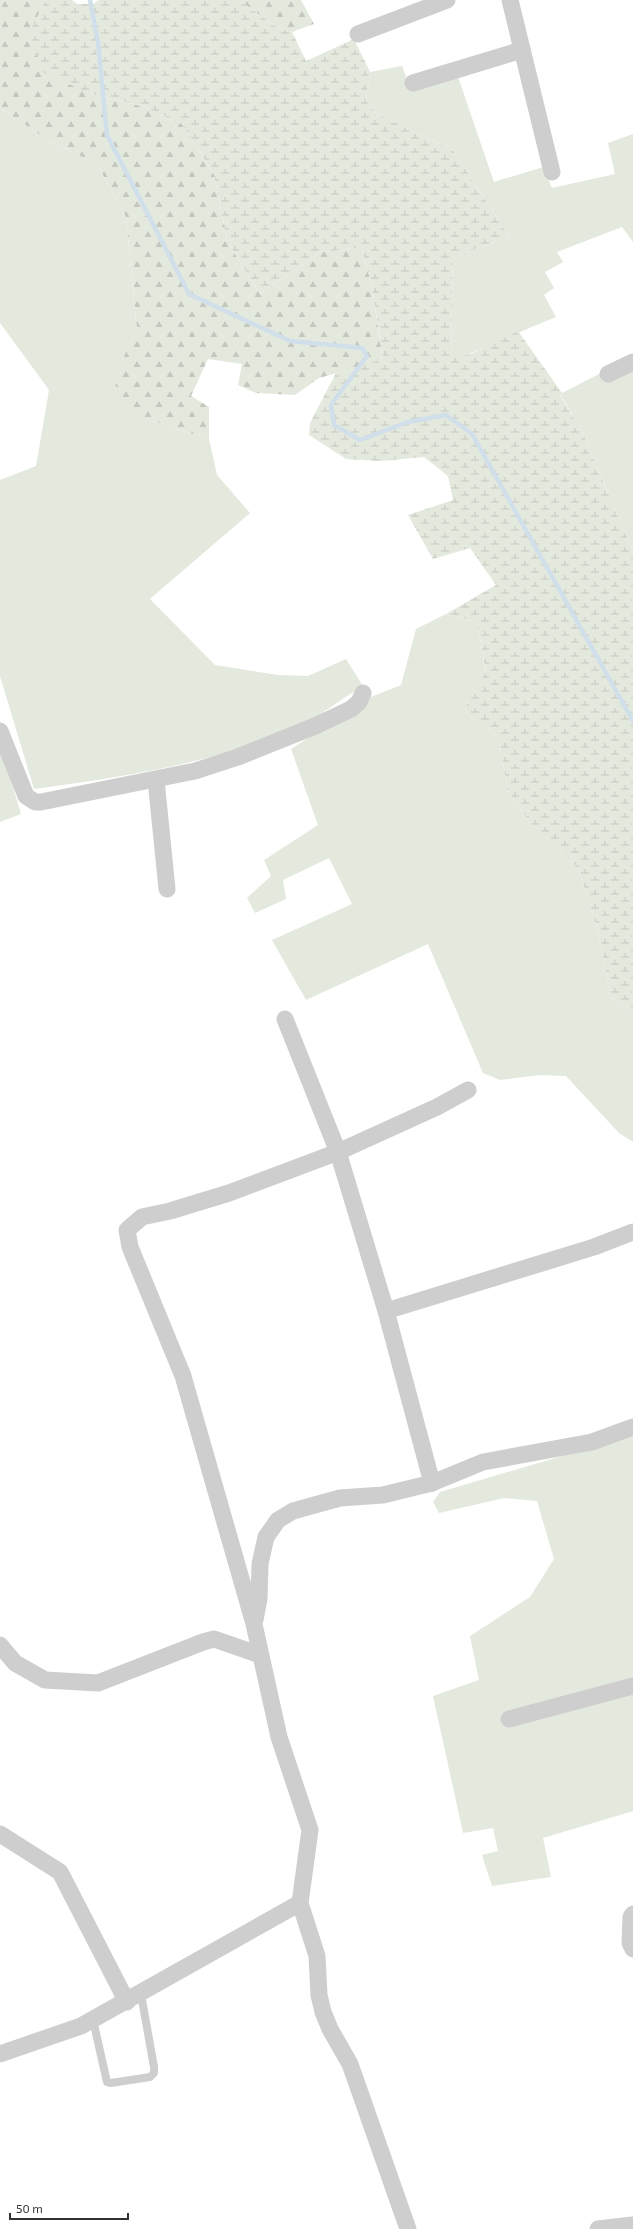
<svg xmlns="http://www.w3.org/2000/svg" width="633" height="2229" viewBox="0 0 633 2229" font-family="'Exo 2',sans-serif">
  <style>
    .green { fill: #e4e9de }
    .forest { fill: url(#forest-firs) }
    .wetland { fill: url(#wetland-marsh) }
    .lines { fill: none; stroke-linecap: round; stroke-linejoin: round }
    .stream { stroke: #d0dfea; stroke-width: 4.5 }
    .lane { stroke: #cecece; stroke-width: 8 }
    .street { stroke: #cecece; stroke-width: 17 }
  </style>
  <defs>
    <pattern id="forest-firs" width="22" height="20" patternUnits="userSpaceOnUse"><rect width="22" height="20" fill="#e4e9de"/><path d="M5 1l3.5 6h-7zM16 11l3.5 6h-7z" fill="#c4c8bf"/></pattern>
    <pattern id="wetland-marsh" width="20" height="14" patternUnits="userSpaceOnUse"><rect width="20" height="14" fill="#e4e9de"/><path d="M1 5h8M5 5V1M11 12h8M15 12V8" fill="none" stroke="#c4c8bf"/></pattern>
  </defs>
  <rect width="100%" height="100%" fill="#fff"/>
  <g class="green">
    <path d="M402 66 410 87 458 77 494 182 543 167 552 188 615 174 608 143 633 134V242L622 227 557 252 563 262 545 272 554 288 544 295 556 317C520 331 487 349 451 360L453 258 509 236 453 150 375 113 366 100 370 72Z"/>
    <path d="M0 108 51 142 97 164 126 217 137 331 117 370 147 419 209 439 217 475 250 513 150 599 215 665 278 675 308 676 346 659 363 686C341 699 316 719 293 729 211 764 122 777 34 789L0 676V480L36 466 49 390 0 323Z"/>
    <polygon points="605,371 633,372 633,551 580,427 560,394"/>
    <polygon points="446,614 477,622 486,673 463,711 498,737 508,791 529,821 578,868 598,931 611,997 633,1017 633,1142 619,1133 566,1076 540,1075 500,1080 483,1073 428,944 306,1000 272,940 352,904 329,858 283,880 286,899 255,913 247,898 271,876 264,860 318,825 291,749 371,697 401,685 416,629"/>
    <polygon points="0,744 21,814 0,822"/>
    <polygon points="633,1435 633,1811 543,1838 551,1877 492,1886 482,1855 498,1851 493,1828 463,1833 433,1696 479,1680 470,1636 530,1597 554,1559 537,1501 504,1498 439,1513 433,1502 440,1492"/>
  </g>
  <g class="forest">
    <polygon points="0,0 46,0 44,3 91,94 141,106 182,124 214,174 227,241 260,294 321,252 362,248 372,287 383,360 319,378 295,395 256,393 238,385 242,364 208,359 191,396 209,407 209,439 147,419 115,395 117,370 137,330 126,217 97,164 51,142 0,108"/>
    <polygon points="239,0 301,0 314,24 292,32 278,28"/>
  </g>
  <polygon class="wetland" points="46,0 72,0 77,4 93,4 99,0 239,0 278,28 292,32 306,61 354,39 370,72 366,100 375,113 453,150 509,236 453,258 451,359 473,353 518,331 562,393 560,395 580,427 633,551 633,1017 611,997 598,931 578,868 529,821 508,791 498,737 463,711 486,672 477,622 446,614 496,585 470,548 433,559 408,515 453,500 448,476 424,457 381,461 346,459 309,435 310,423 336,373 383,359 372,287 362,248 321,252 260,294 227,241 214,174 182,124 141,106 91,94 44,73 29,32"/>
  <g class="lines">
    <polyline class="stream" points="90,0 98,42 107,135 189,294 290,341 362,348 367,356 331,405 334,425 360,440 408,422 446,415 472,434 633,721"/>
    <polyline class="lane" points="93,2020 107,2082 111,2083 150,2077 154,2073 154,2067 141,1994"/>
    <g class="street">
      <polyline points="510,0 552,172"/>
      <polyline points="358,34 447,0"/>
      <polyline points="413,83 522,50"/>
      <polyline points="608,374 633,362"/>
      <polyline points="0,731 26,796 35,802 41,802 195,771 238,757 315,726 351,709 359,702 363,693"/>
      <polyline points="156,780 167,889"/>
      <polyline points="285,1019 338,1152 386,1311 432,1483"/>
      <polyline points="386,1311 594,1247 633,1232"/>
      <polyline points="255,1620 259,1599 260,1564 266,1537 278,1520 293,1511 340,1498 383,1495 432,1483 483,1462 592,1442 633,1427"/>
      <polyline points="0,1645 15,1663 45,1680 98,1683 203,1642 214,1639 260,1655"/>
      <polyline points="509,1719 633,1686"/>
      <polyline points="0,1834 60,1872 127,2002"/>
      <polyline points="300,1903 317,1956 319,1995 323,2012 330,2029 350,2064 408,2229"/>
      <polyline points="633,1914 631,1917 630,1943 633,1949"/>
      <polyline points="0,2054 81,2026 300,1903 310,1830 279,1737 254,1624 183,1376 130,1247 127,1230 142,1217 170,1211 229,1193 338,1152 437,1107 468,1090"/>
      <polyline points="598,2229 633,2225"/>
    </g>
  </g>
  <path d="M10 2213v6h118v-6" fill="none" stroke="#313131" stroke-width="2"/>
  <text x="16" y="2213" font-size="12" fill="#313131" stroke="#ffffff" stroke-width="3" paint-order="stroke">50 m</text>
</svg>
